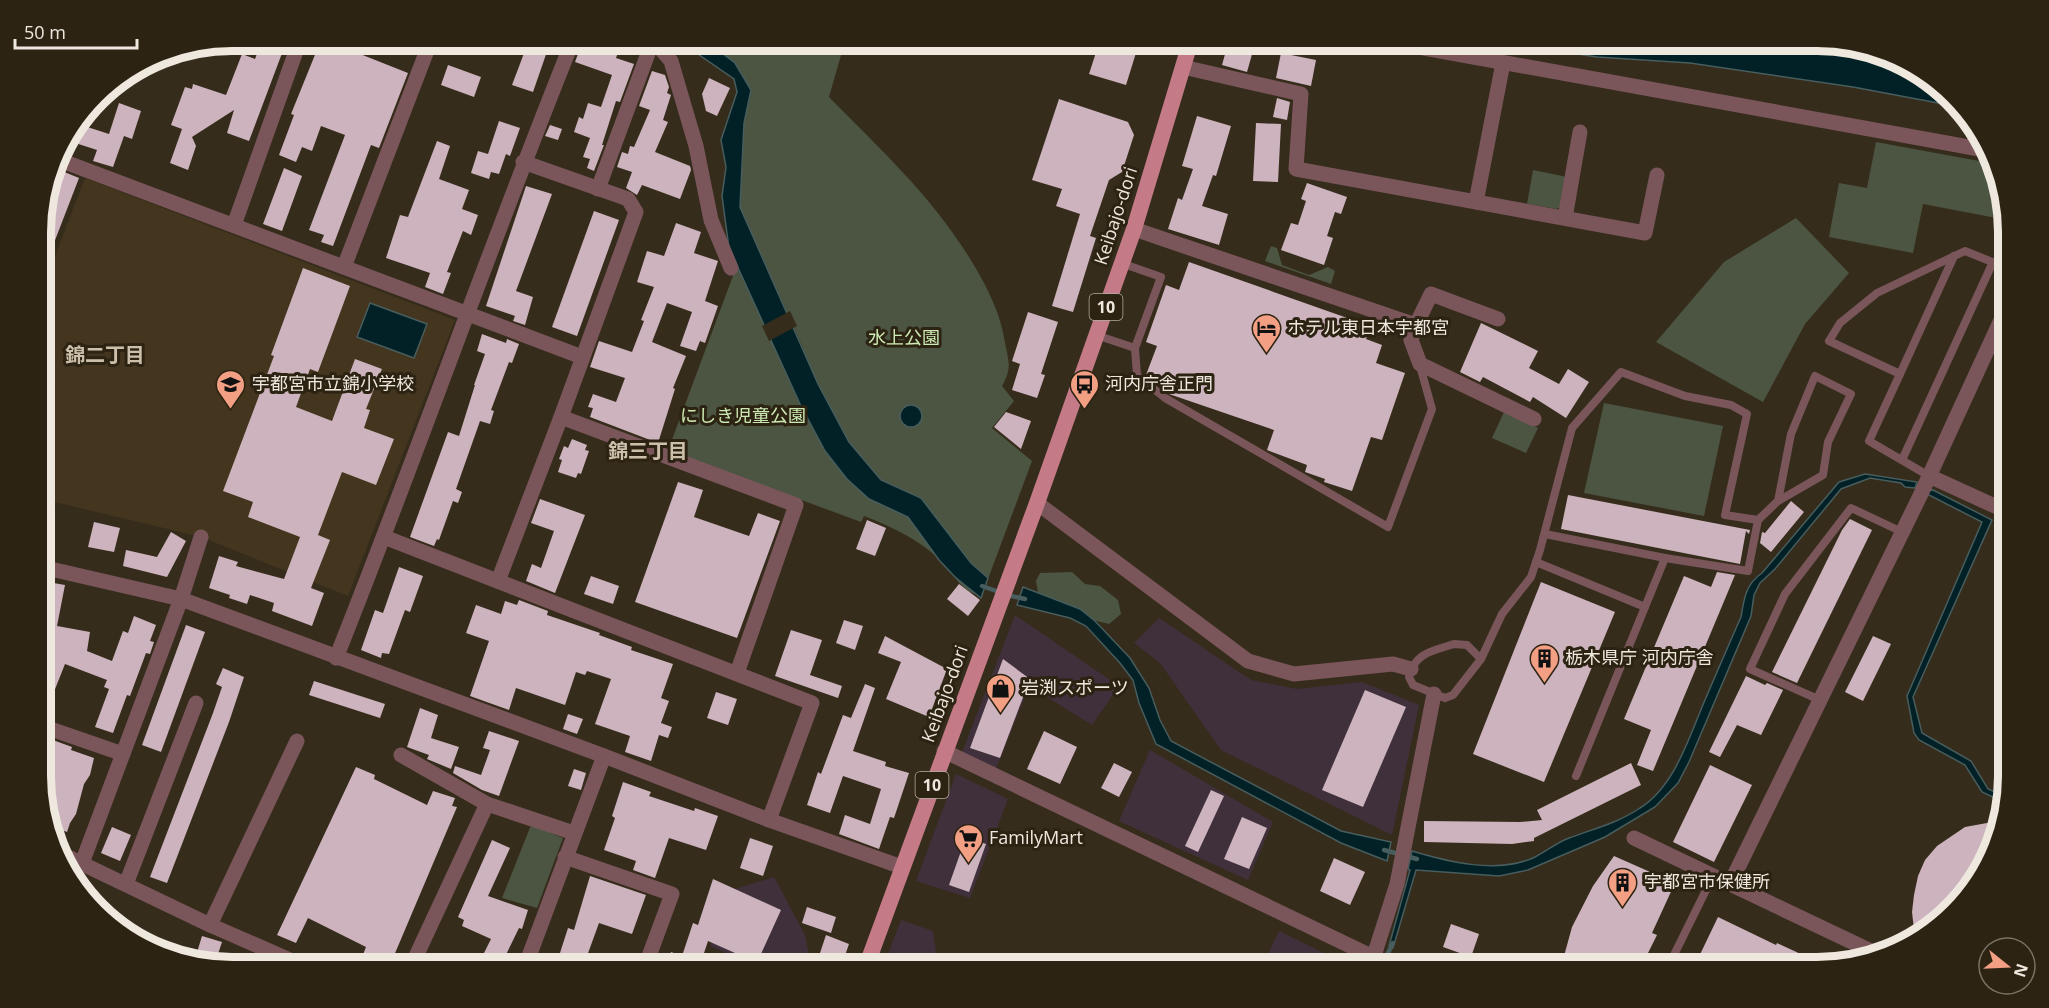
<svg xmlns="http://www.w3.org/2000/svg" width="2049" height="1008" viewBox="0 0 2049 1008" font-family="'Open Sans','Noto Sans JP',sans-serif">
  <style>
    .commercial { fill: #40303b }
    .built { fill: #43351e }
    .green { fill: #4b5542 }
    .water { fill: #012126; stroke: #485d5d; stroke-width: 1.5 }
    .pier { fill: #362c1c }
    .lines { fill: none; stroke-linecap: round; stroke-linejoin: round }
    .stream { stroke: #485d5d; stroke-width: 4.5 }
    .building { fill: #ccb3bd }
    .service { stroke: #7a565b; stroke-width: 8 }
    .minor { stroke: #7a565b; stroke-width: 15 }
    .primary { stroke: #c47b87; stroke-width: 16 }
    .labels { text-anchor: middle; stroke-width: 6; stroke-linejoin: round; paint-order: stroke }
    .shield { fill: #2c2312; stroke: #b4ada1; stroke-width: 1.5 }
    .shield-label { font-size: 16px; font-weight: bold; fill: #eee8de }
    .street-label { font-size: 18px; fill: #eee8de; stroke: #2c2312 }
    .poi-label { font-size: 18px; fill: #eee8de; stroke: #2c2312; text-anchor: start }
    .park-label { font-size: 18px; fill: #cde9b3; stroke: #2c2312 }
    .neighbourhood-label { font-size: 20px; font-weight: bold; fill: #ccc0ab; stroke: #2c2312 }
    .rim { fill: none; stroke: #eee8de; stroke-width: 8 }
  </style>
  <rect width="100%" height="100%" fill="#362c1c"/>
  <g class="commercial">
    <polygon points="1015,615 1119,686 1092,725 1029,686 996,769 961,755"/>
    <polygon points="1159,618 1251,680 1297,689 1362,682 1419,705 1392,835 1221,750 1160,663 1134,643"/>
    <polygon points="1150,750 1273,822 1248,880 1119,821"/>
    <polygon points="956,774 1008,799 970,898 916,881"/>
    <polygon points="774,877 805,935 811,967 759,967 710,946 732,890"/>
    <polygon points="901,920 933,931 937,960 935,967 883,967"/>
    <polygon points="1279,931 1352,967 1262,967"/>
  </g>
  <polygon class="built" points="85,178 455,320 348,596 201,537 42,499 41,292"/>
  <g class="green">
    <path d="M706 41H845L829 97C883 152 935 199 975 267 989 291 1001 315 1005 343 1009 363 1012 368 1002 386L1014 401 992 428 1032 461 982 595C963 595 955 575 944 564 922 541 893 527 864 516L861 522 674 453 670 445 737 265 804 350 740 207 744 123 751 90 735 63Z"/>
    <polygon points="1876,142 1990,163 2007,208 2007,220 1923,204 1913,253 1829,237 1839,183 1867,188"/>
    <polygon points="1533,170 1567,177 1562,206 1557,209 1527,204"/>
    <polygon points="1796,218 1849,273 1805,324 1763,402 1656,342 1724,262"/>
    <polygon points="1271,246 1277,248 1282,265 1309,275 1328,267 1335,271 1331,284 1265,261"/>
    <polygon points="1604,403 1723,426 1704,516 1584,493"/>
    <polygon points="1504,412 1538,428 1526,453 1492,438"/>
    <path d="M1072 572 1085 584 1100 586 1118 600 1121 614 1109 624C1084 619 1061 607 1038 593L1036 581 1040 573Z"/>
    <polygon points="531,825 563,838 537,908 502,898"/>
  </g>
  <g class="water">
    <polygon points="679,41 706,41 735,63 751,90 744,123 740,207 818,384 849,442 881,480 921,498 971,563 988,578 981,598 955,577 939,560 908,517 869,499 847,479 825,451 800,404 729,248 722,196 726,167 721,140 737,92 734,79"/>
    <polygon points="1494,41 1817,41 1901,60 1954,106 1853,87 1690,63 1597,57"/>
    <polygon points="370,303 427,324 414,358 357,337"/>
    <circle cx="911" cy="416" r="11"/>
    <path d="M1865 474 1917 482 1915 488 1905 487 1901 483 1870 478 1841 489 1775 569 1760 583 1754 595 1751 616 1689 762 1678 783 1655 807 1605 837 1528 870 1499 876 1416 870 1393 948 1389 946 1410 870 1408 869 1412 851C1449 862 1496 874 1533 858 1545 852 1556 843 1569 838 1593 829 1618 823 1640 808 1675 786 1689 737 1705 700 1717 672 1729 644 1741 617 1744 598 1746 584 1762 573L1839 482Z"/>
    <polygon points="1931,489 1992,520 1913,697 1922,733 1971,761 1988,789 2004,796 2003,802 1982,792 1965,765 1919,740 1914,733 1907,696 1982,522 1927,494"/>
    <polygon points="1023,587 1080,609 1095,621 1130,658 1149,688 1160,720 1171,741 1341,831 1391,842 1387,861 1341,843 1156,744 1139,703 1133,680 1120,663 1086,626 1070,618 1017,605"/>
  </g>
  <polygon class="pier" points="790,311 797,326 769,341 762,326"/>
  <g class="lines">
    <g class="stream">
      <polyline points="982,586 999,592"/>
      <polyline points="1007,595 1025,599"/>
      <polyline points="1384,850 1417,859"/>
      <polyline points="1385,959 1393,943"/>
    </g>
  </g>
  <g class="building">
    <polygon points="262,40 287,40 249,141 227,133 234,110 192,137 196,146 188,170 170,163 182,129 171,125 185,87 192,89 193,84 226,95 242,54 255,59"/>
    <polygon points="321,40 354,40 350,50 408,73 379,148 371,145 333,246 321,242 324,235 309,230 345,135 321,126 312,151 302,147 296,162 279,155 294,115 291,114"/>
    <polygon points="529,40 551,40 533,92 512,85"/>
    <polygon points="593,40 622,40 616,58 634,64 620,102 616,101 602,145 604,145 594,171 587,168 590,159 583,157 590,138 574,132 579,117 583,119 588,103 601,107 612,75 575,62 581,46 590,49"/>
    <polygon points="1100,40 1140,40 1126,85 1089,74"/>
    <polygon points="1229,40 1256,40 1247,72 1222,65"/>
    <polygon points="1281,53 1316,60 1311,86 1276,78"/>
    <polygon points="448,65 481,77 474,97 441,85"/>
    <polygon points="652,71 665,75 669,87 667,93 671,95 663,120 668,122 655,152 690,166 691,170 680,199 642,185 637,195 626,188 632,172 617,167 622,152 628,154 630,146 634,147 650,110 639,106"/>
    <polygon points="709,78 730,88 717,116 706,111 702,94"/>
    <polygon points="1277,98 1290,102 1287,120 1273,117"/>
    <polygon points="1059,99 1128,122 1134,135 1122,172 1109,180 1090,236 1096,238 1073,312 1052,306 1080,214 1056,206 1062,189 1032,180"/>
    <polygon points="119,103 141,111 132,139 124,136 113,167 93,161 97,150 66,140 78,124 109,134"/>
    <polygon points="1197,116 1231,126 1216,176 1213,175 1202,206 1228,214 1219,245 1168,229 1178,198 1182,200 1193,169 1182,166"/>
    <polygon points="499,121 520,128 510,156 506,154 499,174 491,172 489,179 471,173 478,151 488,154"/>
    <polygon points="1256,123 1281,124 1278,182 1253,181"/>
    <polygon points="550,125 562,129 558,140 545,136"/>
    <polygon points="437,141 450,146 439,179 469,190 462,209 478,215 471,235 463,231 447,272 451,273 443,294 425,287 430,273 386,258 400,215 408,217"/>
    <polygon points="284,168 302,176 282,231 263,224"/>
    <polygon points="57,169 79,178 42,274 41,219"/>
    <polygon points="1307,183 1347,197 1341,214 1335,212 1327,236 1333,238 1324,265 1281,250 1291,223 1298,225 1306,201 1301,199"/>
    <polygon points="526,186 552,194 516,291 533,297 525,325 513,321 515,316 486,306"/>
    <polygon points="594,211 619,220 577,336 552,327"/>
    <polygon points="676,223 701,232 694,253 718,261 705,301 718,306 705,343 700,341 696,351 680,346 692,312 667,303 652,342 686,356 673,388 675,389 658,443 590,417 593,408 588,407 593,394 616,402 625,378 590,367 599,341 632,352 644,321 641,320 654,287 637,282 647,251 664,256"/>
    <polygon points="1189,262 1370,326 1366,339 1382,345 1376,363 1405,373 1382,440 1371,437 1352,491 1324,482 1325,479 1305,472 1307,465 1267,450 1274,430 1169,394 1146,375 1157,346 1146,342 1166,285 1179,290"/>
    <polygon points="303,268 350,286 318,372 310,369 296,407 332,421 355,359 382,369 366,409 370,410 364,428 394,439 376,485 342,472 318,535 330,540 311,588 324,593 312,626 272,611 274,603 250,595 247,604 229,598 230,595 209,588 219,556 238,562 236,566 284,579 300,537 248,517 253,502 223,491 274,356 271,355"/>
    <polygon points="1028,312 1058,322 1041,374 1045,375 1037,398 1012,390 1020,364 1012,361"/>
    <polygon points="1481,323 1538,351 1529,368 1559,384 1568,369 1589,382 1566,418 1533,397 1530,402 1483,377 1480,382 1460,372"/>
    <polygon points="482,334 506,343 507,339 519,344 512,363 509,362 491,410 494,411 490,424 480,421 456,489 462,492 458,503 453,501 439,540 437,539 434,546 410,537 448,432 459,436 475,385 474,385 485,354 477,351"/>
    <polygon points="1006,412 1031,421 1021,449 994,427"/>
    <polygon points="572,439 587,445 585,450 589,451 581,474 578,473 576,478 558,472 562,460 559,459 564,446 568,448"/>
    <polygon points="678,482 703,490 694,517 749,536 758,513 780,521 737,638 635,602"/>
    <polygon points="1568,495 1750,530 1749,534 1746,531 1740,564 1561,529"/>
    <polygon points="540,499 585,515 555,593 526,581 532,564 541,568 554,531 531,523"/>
    <polygon points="1791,501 1804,512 1771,552 1760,543 1762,532 1765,533"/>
    <polygon points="1850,519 1872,530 1797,683 1772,672 1842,530"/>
    <polygon points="867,520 886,528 875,556 856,549"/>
    <polygon points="94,522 120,528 114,552 88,547"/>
    <polygon points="171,532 186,541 167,577 123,566 126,550 157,557"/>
    <polygon points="399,567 423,576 410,612 405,610 389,654 382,653 381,658 361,650 375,610 383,613"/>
    <polygon points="1717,572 1735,575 1653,771 1637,765 1651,730 1624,719 1684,576 1711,587"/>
    <polygon points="591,576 619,586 613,604 584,594"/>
    <polygon points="42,581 65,585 57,626 90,632 87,651 112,661 123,631 128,633 134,616 156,625 150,641 154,642 150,654 146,653 130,696 127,695 113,733 95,727 109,689 104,687 107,680 65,664 44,717 42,716"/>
    <polygon points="1541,582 1615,612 1544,782 1473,754"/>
    <polygon points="959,584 980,600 968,616 947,599"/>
    <polygon points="519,600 548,611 547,615 600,633 599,635 632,647 631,650 673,664 661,698 669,701 661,723 672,727 668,738 659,735 651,761 625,752 630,736 595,724 611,679 587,671 585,675 576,672 565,705 516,688 509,710 470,696 489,641 466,633 476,605 501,614 505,601 517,605"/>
    <polygon points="844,620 863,626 855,650 836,643"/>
    <polygon points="186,625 205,632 161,752 142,745"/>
    <polygon points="791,630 822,640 810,675 842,686 838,698 775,676"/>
    <polygon points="885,636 947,669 929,717 886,699 901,662 878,653"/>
    <polygon points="1873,636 1891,644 1863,701 1845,692"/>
    <polygon points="1003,659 1030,679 1000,758 970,748"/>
    <polygon points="223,668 244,677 229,722 167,883 150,877 213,713 222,687 216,684"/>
    <polygon points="1746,676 1765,685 1767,683 1783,690 1761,735 1737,725 1720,757 1709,752"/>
    <polygon points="314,681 385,704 380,718 309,695"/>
    <polygon points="865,684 875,688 853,751 886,762 885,766 909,773 894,818 890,817 879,849 839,834 845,815 870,824 881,789 843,776 830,813 807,805 818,772 821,774 843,715 851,718"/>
    <polygon points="1365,690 1406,707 1363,807 1322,790"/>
    <polygon points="716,692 737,699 728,725 707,718"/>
    <polygon points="420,708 438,715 431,738 459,747 451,769 427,759 429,755 407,747"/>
    <polygon points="568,714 583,719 577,734 563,729"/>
    <polygon points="489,731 519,741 499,796 482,790 453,773 455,766 481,775 490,750 483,748"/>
    <polygon points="1044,731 1077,747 1060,784 1027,769"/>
    <polygon points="42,736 72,747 71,750 94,758 90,775 84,784 76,814 70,823 67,832 53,827 42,801"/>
    <polygon points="1114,763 1132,772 1119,797 1101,788"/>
    <polygon points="1631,763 1641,785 1534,838 1534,841 1512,844 1424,842 1424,821 1520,822 1542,820 1537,810"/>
    <polygon points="1710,765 1752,785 1714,862 1673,842"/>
    <polygon points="356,767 375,775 374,779 427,805 433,791 455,798 452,806 457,807 393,958 403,962 401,967 358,967 366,947 308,918 296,943 277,935"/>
    <polygon points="574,769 586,773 581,790 568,786"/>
    <polygon points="623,782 651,792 649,796 694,811 695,808 718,816 706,850 669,838 655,878 633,870 636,861 604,850 615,818 612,816"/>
    <polygon points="1211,790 1224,796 1198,852 1185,846"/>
    <polygon points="1242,817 1267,828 1249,869 1224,859"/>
    <polygon points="1998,821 1989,860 1923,935 1915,938 1912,912 1914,895 1918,876 1925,860 1937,846 1965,827"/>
    <polygon points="112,827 131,835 120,861 101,853"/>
    <polygon points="966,837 986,844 969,892 949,885"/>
    <polygon points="750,838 773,846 763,876 740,868"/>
    <polygon points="492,840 510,848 488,896 528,910 522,929 519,928 500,967 477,967 491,939 462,926 464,920 458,917"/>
    <polygon points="1614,856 1675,883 1652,933 1657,935 1641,967 1561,967 1572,927 1593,886"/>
    <polygon points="1334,858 1365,872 1350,905 1320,891"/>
    <polygon points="590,876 646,895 632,934 599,923 583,967 558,967 561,957 559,956 568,928 574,930"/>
    <polygon points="713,879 781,910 755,967 739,967 744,957 708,941 703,956 699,955 697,961 710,965 710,967 666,967 671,952 682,956 693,923 698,925"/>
    <polygon points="807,907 836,917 831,933 802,923"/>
    <polygon points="1718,917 1776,945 1777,943 1829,967 1694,967"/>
    <polygon points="1451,924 1479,934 1471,957 1443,947"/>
    <polygon points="826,935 849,944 841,967 831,967 817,962"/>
    <polygon points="202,936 222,942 215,963 195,959"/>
  </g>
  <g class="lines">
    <g class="service">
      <polyline points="1121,263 1161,277 1135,348"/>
      <polyline points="1096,335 1135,348 1137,375 1165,398 1388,527 1432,409 1420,366"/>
      <polyline points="1900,374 1954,256"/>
      <polyline points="1902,460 1993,262"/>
      <polyline points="1929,476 1869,441 1900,374 1829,341 1840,323 1877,293 1965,251 2007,268"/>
      <polyline points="1758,520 1778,501 1791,434 1815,376 1851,394 1828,442 1823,475 1778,501"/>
      <polyline points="1545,534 1665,558"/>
      <polyline points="1536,562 1645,607"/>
      <path d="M1454 644 1467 645 1481 659 1453 695 1445 698 1413 685 1409 677C1415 652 1433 651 1454 644Z"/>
      <polyline points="1481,659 1502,614 1531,577 1540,550 1572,428 1621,372 1685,396 1731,405 1747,414 1725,515 1758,520 1748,571 1665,558 1576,776"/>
      <polyline points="1820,700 1750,669 1785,594 1851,508 1902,532"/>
      <polyline points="1668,967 1713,876"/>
    </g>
    <g class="minor">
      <polyline points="1380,40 1985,150"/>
      <polyline points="654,41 671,61 696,146 711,220 731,268"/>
      <polyline points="1183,67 1301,94 1296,169 1645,233 1657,175"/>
      <polyline points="57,159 582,357"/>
      <polyline points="598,189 653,40"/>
      <polyline points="1476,202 1503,63"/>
      <polyline points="1565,218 1580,132"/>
      <polyline points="234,225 300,40"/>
      <polyline points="1134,229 1416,325"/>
      <polyline points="344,267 431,40"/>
      <polyline points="1498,319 1431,294 1416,325 1411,340 1420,364 1534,419"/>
      <polyline points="561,417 796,505 737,673"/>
      <polyline points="1929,476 2008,512"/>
      <polyline points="1037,503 1248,661 1294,674 1393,664 1411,669"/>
      <polyline points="384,537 812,703 769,820"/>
      <polyline points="42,567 181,599 604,756 769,820 902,867"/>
      <polyline points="498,581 561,417 636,212 628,199 523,162"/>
      <path d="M336 658C418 453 490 245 573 40"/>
      <polyline points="42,726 123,754"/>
      <polyline points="944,751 1394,967"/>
      <polyline points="401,755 487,804 574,833"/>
      <polyline points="1634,838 1730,884"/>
      <polyline points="64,855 210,925 306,967"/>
      <polyline points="565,857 672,894 645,967"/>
      <polyline points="82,863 181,599 201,537"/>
      <polyline points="126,884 196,703"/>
      <polyline points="210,925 297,741"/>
      <polyline points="1873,952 1730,884 1920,496 2007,307"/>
      <polyline points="1371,965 1397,884 1434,694"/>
      <polyline points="411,967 487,804"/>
      <polyline points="525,967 604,756"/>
    </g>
    <polyline class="primary" points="866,967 1037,503 1134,229 1191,40"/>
  </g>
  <defs>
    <symbol id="hotel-pin" viewBox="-11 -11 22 30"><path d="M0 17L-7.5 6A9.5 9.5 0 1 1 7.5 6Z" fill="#f39f84" stroke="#2c2312"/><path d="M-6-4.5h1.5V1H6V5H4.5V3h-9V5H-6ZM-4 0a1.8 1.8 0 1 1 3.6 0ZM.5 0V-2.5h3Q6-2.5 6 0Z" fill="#111"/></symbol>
    <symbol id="school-pin" viewBox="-11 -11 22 30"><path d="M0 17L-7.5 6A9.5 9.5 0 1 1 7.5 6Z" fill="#f39f84" stroke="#2c2312"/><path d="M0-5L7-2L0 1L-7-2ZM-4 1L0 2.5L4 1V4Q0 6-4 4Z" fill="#111"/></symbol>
    <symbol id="bus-pin" viewBox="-11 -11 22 30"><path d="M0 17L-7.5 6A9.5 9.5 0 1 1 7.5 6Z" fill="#f39f84" stroke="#2c2312"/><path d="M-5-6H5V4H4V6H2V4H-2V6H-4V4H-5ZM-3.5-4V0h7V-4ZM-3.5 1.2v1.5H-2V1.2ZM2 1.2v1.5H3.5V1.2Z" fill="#111"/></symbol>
    <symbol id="building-pin" viewBox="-11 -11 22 30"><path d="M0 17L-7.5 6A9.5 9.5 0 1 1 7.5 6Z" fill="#f39f84" stroke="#2c2312"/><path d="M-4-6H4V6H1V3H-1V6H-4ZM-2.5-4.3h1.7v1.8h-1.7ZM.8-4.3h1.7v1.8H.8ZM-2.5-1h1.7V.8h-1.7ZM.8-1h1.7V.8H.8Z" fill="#111"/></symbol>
    <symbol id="shop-pin" viewBox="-11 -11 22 30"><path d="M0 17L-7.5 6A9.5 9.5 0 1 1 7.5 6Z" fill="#f39f84" stroke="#2c2312"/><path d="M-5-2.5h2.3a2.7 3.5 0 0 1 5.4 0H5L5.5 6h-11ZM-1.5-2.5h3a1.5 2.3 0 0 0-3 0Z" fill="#111"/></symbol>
    <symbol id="supermarket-pin" viewBox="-11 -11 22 30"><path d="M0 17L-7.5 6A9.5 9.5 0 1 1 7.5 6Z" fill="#f39f84" stroke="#2c2312"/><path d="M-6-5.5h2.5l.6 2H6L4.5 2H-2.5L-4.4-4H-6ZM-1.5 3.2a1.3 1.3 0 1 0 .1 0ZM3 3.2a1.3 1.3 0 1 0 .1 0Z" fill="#111"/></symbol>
  </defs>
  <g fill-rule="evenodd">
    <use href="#hotel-pin" x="1250" y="312" width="33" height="45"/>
    <use href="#school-pin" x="214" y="368" width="33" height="45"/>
    <use href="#bus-pin" x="1068" y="368" width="33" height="45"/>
    <use href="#building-pin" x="1528" y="642" width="33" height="45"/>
    <use href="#shop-pin" x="984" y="672" width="33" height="45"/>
    <use href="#supermarket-pin" x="952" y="822" width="33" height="45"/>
    <use href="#building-pin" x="1606" y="866" width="33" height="45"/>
  </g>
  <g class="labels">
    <g class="shield">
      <rect x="1089.5" y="294" width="33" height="26" rx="4.5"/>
      <rect x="915.5" y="772" width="33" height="26" rx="4.5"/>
    </g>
    <g class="shield-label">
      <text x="1106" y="313">10</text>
      <text x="932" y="791">10</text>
    </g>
    <g class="street-label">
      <text transform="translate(1116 216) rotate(-72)" y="6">Keibajo-dori</text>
      <text transform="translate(945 694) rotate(-70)" y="6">Keibajo-dori</text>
    </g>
    <g class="poi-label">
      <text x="1287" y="334">ホテル東日本宇都宮</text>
      <text x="252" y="390">宇都宮市立錦小学校</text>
      <text x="1105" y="390">河内庁舎正門</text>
      <text x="1565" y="664">栃木県庁 河内庁舎</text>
      <text x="1021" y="694">岩渕スポーツ</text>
      <text x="989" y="844">FamilyMart</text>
      <text x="1644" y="888">宇都宮市保健所</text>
    </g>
    <g class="park-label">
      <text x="904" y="344">水上公園</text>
      <text x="743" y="422">にしき児童公園</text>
    </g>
    <g class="neighbourhood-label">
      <text x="105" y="362">錦二丁目</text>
      <text x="648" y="458">錦三丁目</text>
    </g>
  </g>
  <path d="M0 0H2049V1008H0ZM232 51H1817A181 181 0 0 1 1998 232V776A181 181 0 0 1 1817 957H232A181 181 0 0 1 51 776V232A181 181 0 0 1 232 51Z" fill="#2c2312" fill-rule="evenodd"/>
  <path class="rim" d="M232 51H1817A181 181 0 0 1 1998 232V776A181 181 0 0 1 1817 957H232A181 181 0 0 1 51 776V232A181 181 0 0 1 232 51Z"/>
  <g transform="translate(2007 966) rotate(108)"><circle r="28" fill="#2c2312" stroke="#7a7264" stroke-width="1.5"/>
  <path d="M0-4.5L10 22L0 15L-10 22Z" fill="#f39f84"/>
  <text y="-9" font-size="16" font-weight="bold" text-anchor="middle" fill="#eee8de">N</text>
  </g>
  <path d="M15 39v9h122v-9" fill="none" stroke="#eee8de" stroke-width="3"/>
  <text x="24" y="39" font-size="18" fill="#eee8de" stroke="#2c2312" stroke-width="4.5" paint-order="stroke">50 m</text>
</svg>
